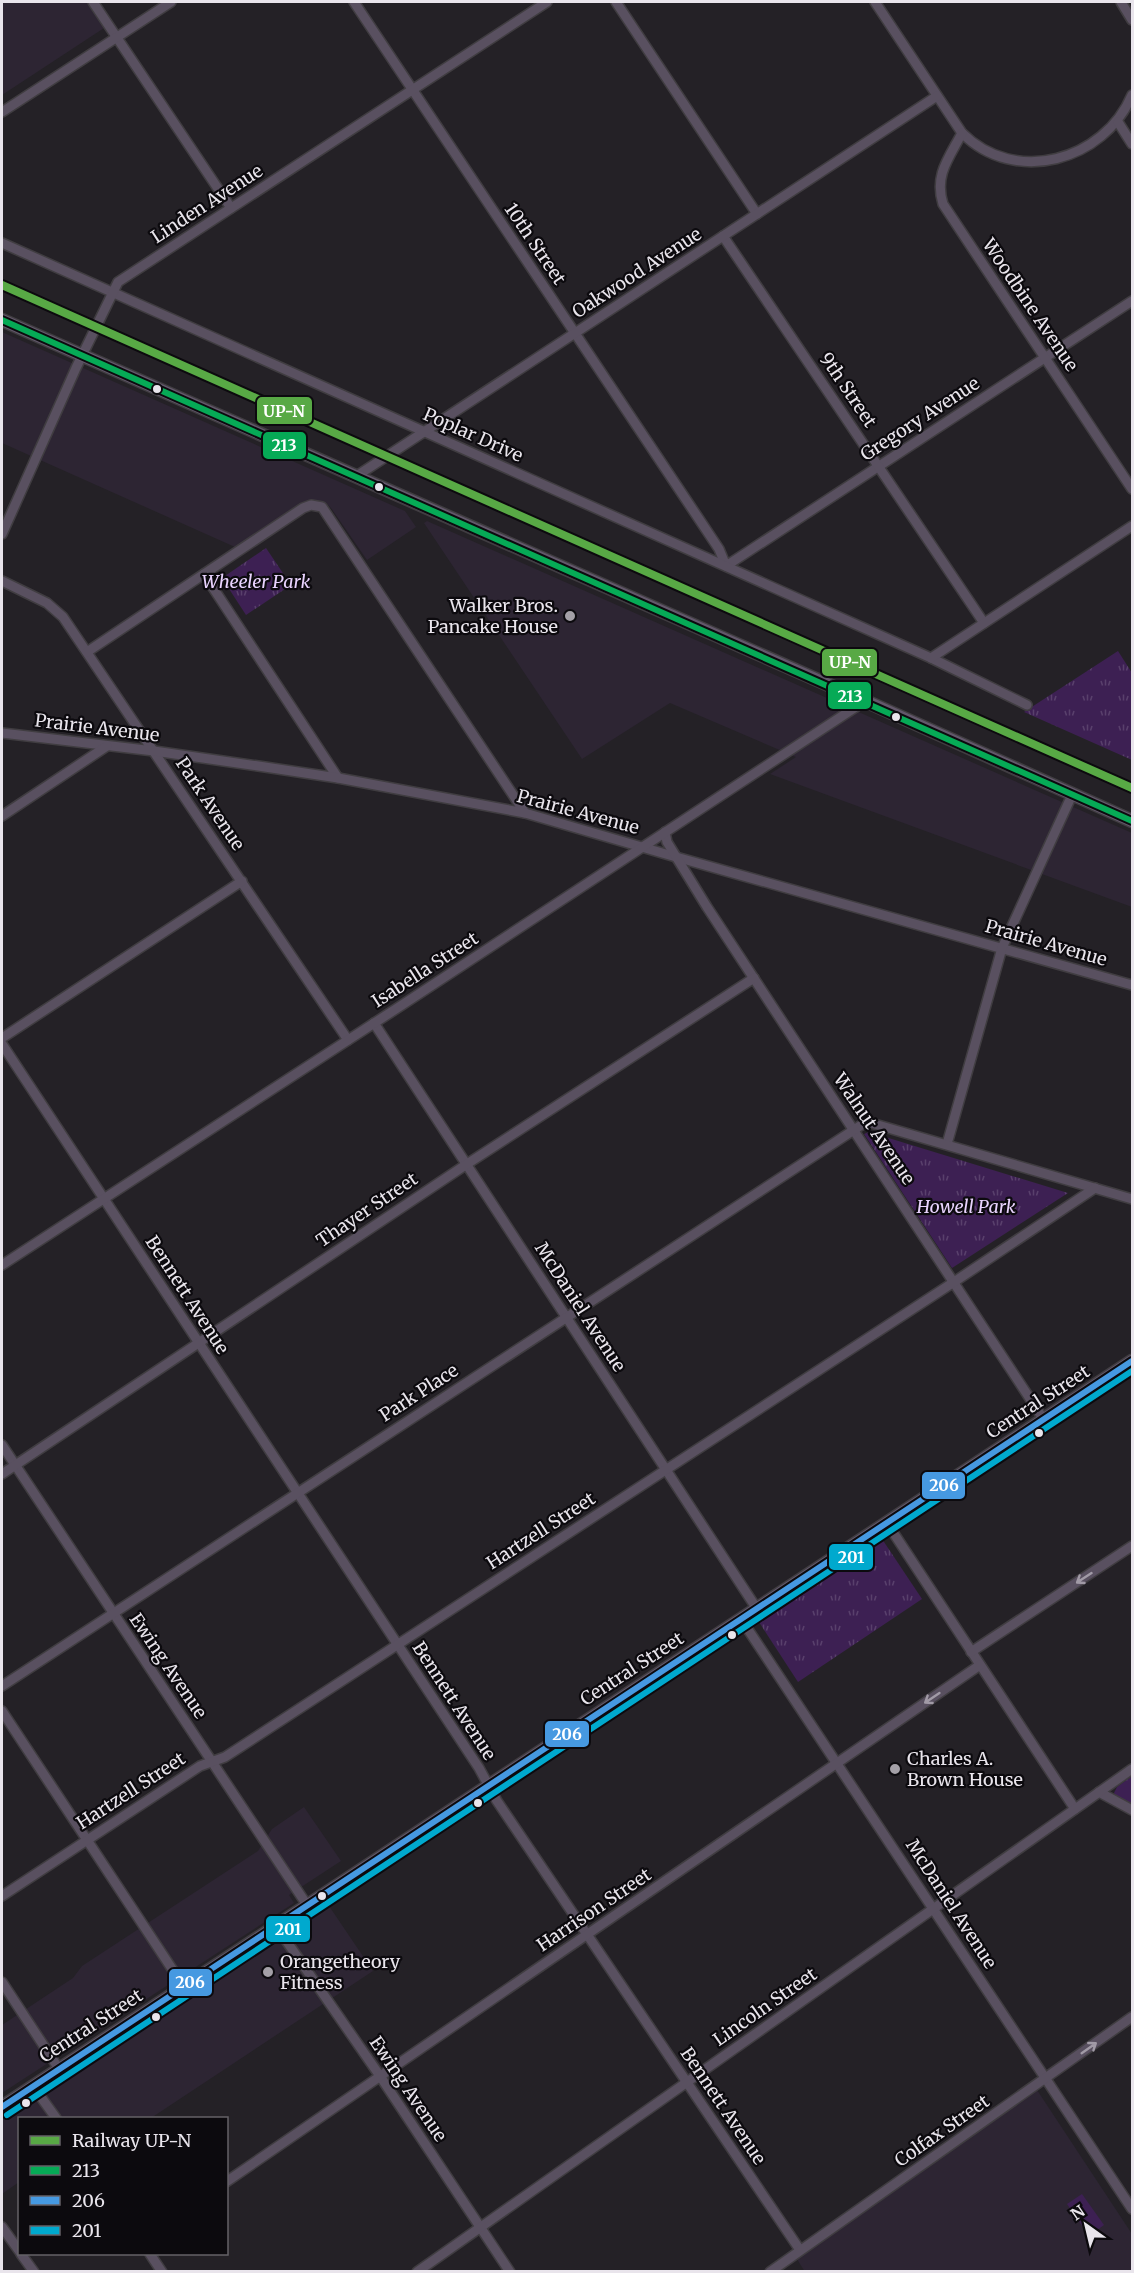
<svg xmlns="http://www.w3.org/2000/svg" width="1134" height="2273" viewBox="0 0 1134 2273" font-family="Merriweather,serif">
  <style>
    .built { fill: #2d2533 }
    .grass { fill: #3d2053 }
    .park { fill: url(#park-tufts) }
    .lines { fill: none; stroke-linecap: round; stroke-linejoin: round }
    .minor-casing { stroke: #403d41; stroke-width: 12 }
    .major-casing { stroke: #403d41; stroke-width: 15 }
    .minor { stroke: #595060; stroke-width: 9 }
    .major { stroke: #63586c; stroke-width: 12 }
    .bus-1-casing { stroke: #0c0a0e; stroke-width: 10 }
    .bus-2-casing { stroke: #0c0a0e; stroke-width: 10 }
    .bus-3-casing { stroke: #0c0a0e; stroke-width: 10 }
    .bus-1 { stroke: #06aa56; stroke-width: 6 }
    .bus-2 { stroke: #4699e1; stroke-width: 6 }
    .bus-3 { stroke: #00a9ce; stroke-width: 6 }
    .rail-1-casing { stroke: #0c0a0e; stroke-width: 12 }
    .rail-1 { stroke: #58a945; stroke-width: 8 }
    .oneway { stroke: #a19aa6 }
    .bus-dot { fill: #e9e5ec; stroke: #0c0a0e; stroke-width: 2 }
    .poi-dot { fill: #a4a0a7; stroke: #0c0a0e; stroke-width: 2 }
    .labels { text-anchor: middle; stroke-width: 4.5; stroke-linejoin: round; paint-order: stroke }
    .street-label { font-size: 18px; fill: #e9e5ec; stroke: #0c0a0e }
    .park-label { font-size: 18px; font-style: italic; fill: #e9d3fe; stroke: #0c0a0e }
    .poi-label { font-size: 18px; fill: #e9e5ec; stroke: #0c0a0e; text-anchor: start }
    .line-badge { stroke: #0c0a0e; stroke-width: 2 }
    .badge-label { font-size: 16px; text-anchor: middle; font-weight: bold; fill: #fff }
  </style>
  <defs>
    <pattern id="park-tufts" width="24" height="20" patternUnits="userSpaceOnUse" patternTransform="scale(1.5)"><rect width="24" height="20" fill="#3d2053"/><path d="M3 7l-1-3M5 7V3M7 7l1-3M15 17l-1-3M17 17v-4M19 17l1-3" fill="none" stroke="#59406c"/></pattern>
  </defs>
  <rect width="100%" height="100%" fill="#242126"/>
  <g class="built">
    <polygon points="2,2 87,2 104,28 2,95"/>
    <polygon points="2,332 405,511 416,527 367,560 331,508 326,503 313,500 306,502 235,547 2,443"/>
    <polygon points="427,521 1132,833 1132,907 770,774 796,757 670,703 582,759 424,523"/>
    <polygon points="304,1807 341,1861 289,1895 294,1903 2,2093 2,2025 73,1978 82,1966 258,1851 272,1829"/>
    <polygon points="327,1903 373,1971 151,2118 20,2118 19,2182 2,2194 2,2118"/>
    <polygon points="1037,2090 1132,2234 1132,2271 805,2272 797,2259"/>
  </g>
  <polygon class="grass" points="1082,2194 1104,2225 1089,2236 1067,2204"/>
  <g class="park">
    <polygon points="266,548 291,585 246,615 222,578"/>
    <polygon points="1118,651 1132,673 1132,760 1024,712"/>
    <polygon points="869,1132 1068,1193 952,1268 864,1134"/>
    <polygon points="882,1539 922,1599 798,1682 757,1619"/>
    <polygon points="1132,1776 1132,1806 1115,1796 1114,1793 1117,1787"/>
  </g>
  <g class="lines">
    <defs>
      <g id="minor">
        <polyline points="93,2 231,208"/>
        <polyline points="354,2 719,549 726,566 1132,301"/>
        <polyline points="616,2 757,214"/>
        <path d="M875 2 962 133C1015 186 1104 161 1132 95"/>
        <polyline points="1121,2 1132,20"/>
        <polyline points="2,112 171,2"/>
        <polyline points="1118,122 1132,144"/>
        <path d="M962 133C949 158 934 175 943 204L1132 489"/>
        <polyline points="723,236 984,623"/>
        <polyline points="2,243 931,658 1027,705"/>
        <polyline points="355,477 937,96"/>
        <polyline points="2,534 76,368 118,282 547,2"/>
        <polyline points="204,574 338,778"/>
        <polyline points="2,581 47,603 63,617 348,1040"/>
        <polyline points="87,652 303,508 311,505 322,507 525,813"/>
        <polyline points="931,658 1132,526"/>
        <polyline points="2,733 154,751 265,767 338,778 525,813 676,857 1132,985"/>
        <polyline points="2,816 107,746"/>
        <polyline points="665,832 667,842 707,907 1044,1420"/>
        <polyline points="374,1023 757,1609"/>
        <polyline points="2,1038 242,881"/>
        <polyline points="2,1044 479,1768 497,1801 800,2250"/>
        <polyline points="947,1144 1002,948 1072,795"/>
        <polyline points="2,1265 402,1005 865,701"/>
        <polyline points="2,1445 307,1905"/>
        <polyline points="2,1474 467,1164 754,978"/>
        <polyline points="887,1523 1075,1809"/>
        <polyline points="741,1619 1132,2209"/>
        <polyline points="971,1652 1132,1546"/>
        <polyline points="2,1686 863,1124 871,1123 1132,1199"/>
        <polyline points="2,1711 184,1987"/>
        <polyline points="1099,1792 1132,1810"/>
        <polyline points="2,1896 200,1766 225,1757 954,1282 1095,1188"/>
        <polyline points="276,1926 380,2076 510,2272"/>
        <polyline points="2,1982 59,2069"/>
        <polyline points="33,2086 56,2118"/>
        <polyline points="226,2182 980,1665"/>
        <polyline points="2,2227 20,2252"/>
        <polyline points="21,2254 34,2272"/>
        <polyline points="150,2254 162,2272"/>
        <polyline points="417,2272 1132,1769"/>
        <polyline points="770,2272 1132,2017"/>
      </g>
      <g id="major">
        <polyline points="2,320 872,704 1132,821"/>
        <polyline points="2,2107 1132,1361"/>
      </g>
    </defs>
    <use href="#minor" class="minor-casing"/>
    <use href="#major" class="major-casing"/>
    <use href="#minor" class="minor"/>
    <use href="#major" class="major"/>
    <defs>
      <polyline id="bus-1" points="2,320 1132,821"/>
      <polyline id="bus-2" points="2,2107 1132,1361"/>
      <polyline id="bus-3" points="7,2115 1132,1371"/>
    </defs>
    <use href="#bus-1" class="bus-1-casing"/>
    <use href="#bus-2" class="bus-2-casing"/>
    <use href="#bus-3" class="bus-3-casing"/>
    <use href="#bus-1" class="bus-1"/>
    <use href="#bus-2" class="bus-2"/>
    <use href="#bus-3" class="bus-3"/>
    <defs>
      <polyline id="rail-1" points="2,285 1132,788"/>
    </defs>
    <use href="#rail-1" class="rail-1-casing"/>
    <use href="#rail-1" class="rail-1"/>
  </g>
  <defs><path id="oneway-shaft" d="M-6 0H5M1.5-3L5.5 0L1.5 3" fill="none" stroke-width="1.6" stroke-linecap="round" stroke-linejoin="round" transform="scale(1.5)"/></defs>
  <g class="oneway">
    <use href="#oneway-shaft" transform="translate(1084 1578) rotate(147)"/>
    <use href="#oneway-shaft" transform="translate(932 1698) rotate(146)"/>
    <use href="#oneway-shaft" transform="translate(1089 2048) rotate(-35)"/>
  </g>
  <g class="bus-dot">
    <circle cx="157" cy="389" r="5"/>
    <circle cx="379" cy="487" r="5"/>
    <circle cx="896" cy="717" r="5"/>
    <circle cx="1039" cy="1433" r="5"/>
    <circle cx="732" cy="1635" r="5"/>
    <circle cx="478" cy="1803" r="5"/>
    <circle cx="322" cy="1896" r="5"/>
    <circle cx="156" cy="2017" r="5"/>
    <circle cx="26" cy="2103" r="5"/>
  </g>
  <g class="poi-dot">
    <circle cx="570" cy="616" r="6"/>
    <circle cx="895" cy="1769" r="6"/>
    <circle cx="268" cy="1972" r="6"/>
  </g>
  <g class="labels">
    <g class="street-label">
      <text transform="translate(207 204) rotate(-33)" y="6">Linden Avenue</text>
      <text transform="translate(535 244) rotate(56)" y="6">10th Street</text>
      <text transform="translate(637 273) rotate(-33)" y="6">Oakwood Avenue</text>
      <text transform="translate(1030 305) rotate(56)" y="6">Woodbine Avenue</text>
      <text transform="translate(848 390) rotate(56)" y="6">9th Street</text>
      <text transform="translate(920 419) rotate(-33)" y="6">Gregory Avenue</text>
      <text transform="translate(473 435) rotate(24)" y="6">Poplar Drive</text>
      <text transform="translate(97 728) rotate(7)" y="6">Prairie Avenue</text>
      <text transform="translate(210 804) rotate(56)" y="6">Park Avenue</text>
      <text transform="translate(578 812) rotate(15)" y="6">Prairie Avenue</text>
      <text transform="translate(1046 943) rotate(16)" y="6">Prairie Avenue</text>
      <text transform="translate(425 970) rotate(-33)" y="6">Isabella Street</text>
      <text transform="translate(874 1129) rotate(56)" y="6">Walnut Avenue</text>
      <text transform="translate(367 1210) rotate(-34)" y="6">Thayer Street</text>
      <text transform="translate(187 1295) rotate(57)" y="6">Bennett Avenue</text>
      <text transform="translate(580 1307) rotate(57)" y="6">McDaniel Avenue</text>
      <text transform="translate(419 1393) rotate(-33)" y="6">Park Place</text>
      <text transform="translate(1038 1402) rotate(-33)" y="6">Central Street</text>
      <text transform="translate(541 1531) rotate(-33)" y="6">Hartzell Street</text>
      <text transform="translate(168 1666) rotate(56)" y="6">Ewing Avenue</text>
      <text transform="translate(632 1669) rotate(-33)" y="6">Central Street</text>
      <text transform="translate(454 1701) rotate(57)" y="6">Bennett Avenue</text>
      <text transform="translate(131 1791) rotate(-33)" y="6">Hartzell Street</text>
      <text transform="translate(951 1904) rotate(57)" y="6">McDaniel Avenue</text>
      <text transform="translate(594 1910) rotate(-34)" y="6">Harrison Street</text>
      <text transform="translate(765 2007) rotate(-35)" y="6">Lincoln Street</text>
      <text transform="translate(91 2026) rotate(-33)" y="6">Central Street</text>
      <text transform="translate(408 2089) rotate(56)" y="6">Ewing Avenue</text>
      <text transform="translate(723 2106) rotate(56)" y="6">Bennett Avenue</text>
      <text transform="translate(942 2131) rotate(-35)" y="6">Colfax Street</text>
    </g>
    <g class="park-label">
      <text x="256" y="588">Wheeler Park</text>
      <text x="966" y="1213">Howell Park</text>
    </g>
    <g class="poi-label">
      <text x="558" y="612" text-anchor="end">Walker Bros.<tspan x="558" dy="21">Pancake House</tspan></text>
      <text x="907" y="1765">Charles A.<tspan x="907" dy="21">Brown House</tspan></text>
      <text x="280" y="1968">Orangetheory<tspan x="280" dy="21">Fitness</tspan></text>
    </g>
  </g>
  <g class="line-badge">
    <rect x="256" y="396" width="57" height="29" rx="6" fill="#58a945"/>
    <rect x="262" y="431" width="45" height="29" rx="6" fill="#06aa56"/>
    <rect x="821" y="648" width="57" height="29" rx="6" fill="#58a945"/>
    <rect x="827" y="681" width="45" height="29" rx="6" fill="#06aa56"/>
    <rect x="921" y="1471" width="45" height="29" rx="6" fill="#4699e1"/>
    <rect x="828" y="1543" width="46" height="28" rx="6" fill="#00a9ce"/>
    <rect x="544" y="1720" width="46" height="28" rx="6" fill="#4699e1"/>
    <rect x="265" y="1915" width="46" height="28" rx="6" fill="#00a9ce"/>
    <rect x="168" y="1968" width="45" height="29" rx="6" fill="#4699e1"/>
  </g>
  <g class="badge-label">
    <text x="284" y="417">UP-N</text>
    <text x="284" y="451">213</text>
    <text x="850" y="668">UP-N</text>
    <text x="850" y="702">213</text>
    <text x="944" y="1491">206</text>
    <text x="851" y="1563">201</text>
    <text x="567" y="1740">206</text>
    <text x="288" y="1935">201</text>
    <text x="190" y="1988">206</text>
  </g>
  <rect width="1134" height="2273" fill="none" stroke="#e9e5ec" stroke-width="6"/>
  <rect x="18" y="2117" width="210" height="138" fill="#0c0a0e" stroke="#646267" stroke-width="1.5"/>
  <rect x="30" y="2136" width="30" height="9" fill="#58a945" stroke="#646267" stroke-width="1.5"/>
  <text x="72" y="2147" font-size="18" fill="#e9e5ec">Railway UP-N</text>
  <rect x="30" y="2166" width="30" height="9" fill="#06aa56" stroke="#646267" stroke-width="1.5"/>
  <text x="72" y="2177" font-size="18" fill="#e9e5ec">213</text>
  <rect x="30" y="2196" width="30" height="9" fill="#4699e1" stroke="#646267" stroke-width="1.5"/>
  <text x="72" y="2207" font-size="18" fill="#e9e5ec">206</text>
  <rect x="30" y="2226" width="30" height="9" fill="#00a9ce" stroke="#646267" stroke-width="1.5"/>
  <text x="72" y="2237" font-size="18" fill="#e9e5ec">201</text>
  <g transform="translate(1086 2225) rotate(326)" stroke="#0c0a0e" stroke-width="4.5" paint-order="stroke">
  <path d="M0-4.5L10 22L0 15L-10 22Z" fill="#e9e5ec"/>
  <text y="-9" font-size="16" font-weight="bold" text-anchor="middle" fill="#e9e5ec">N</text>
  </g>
</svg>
